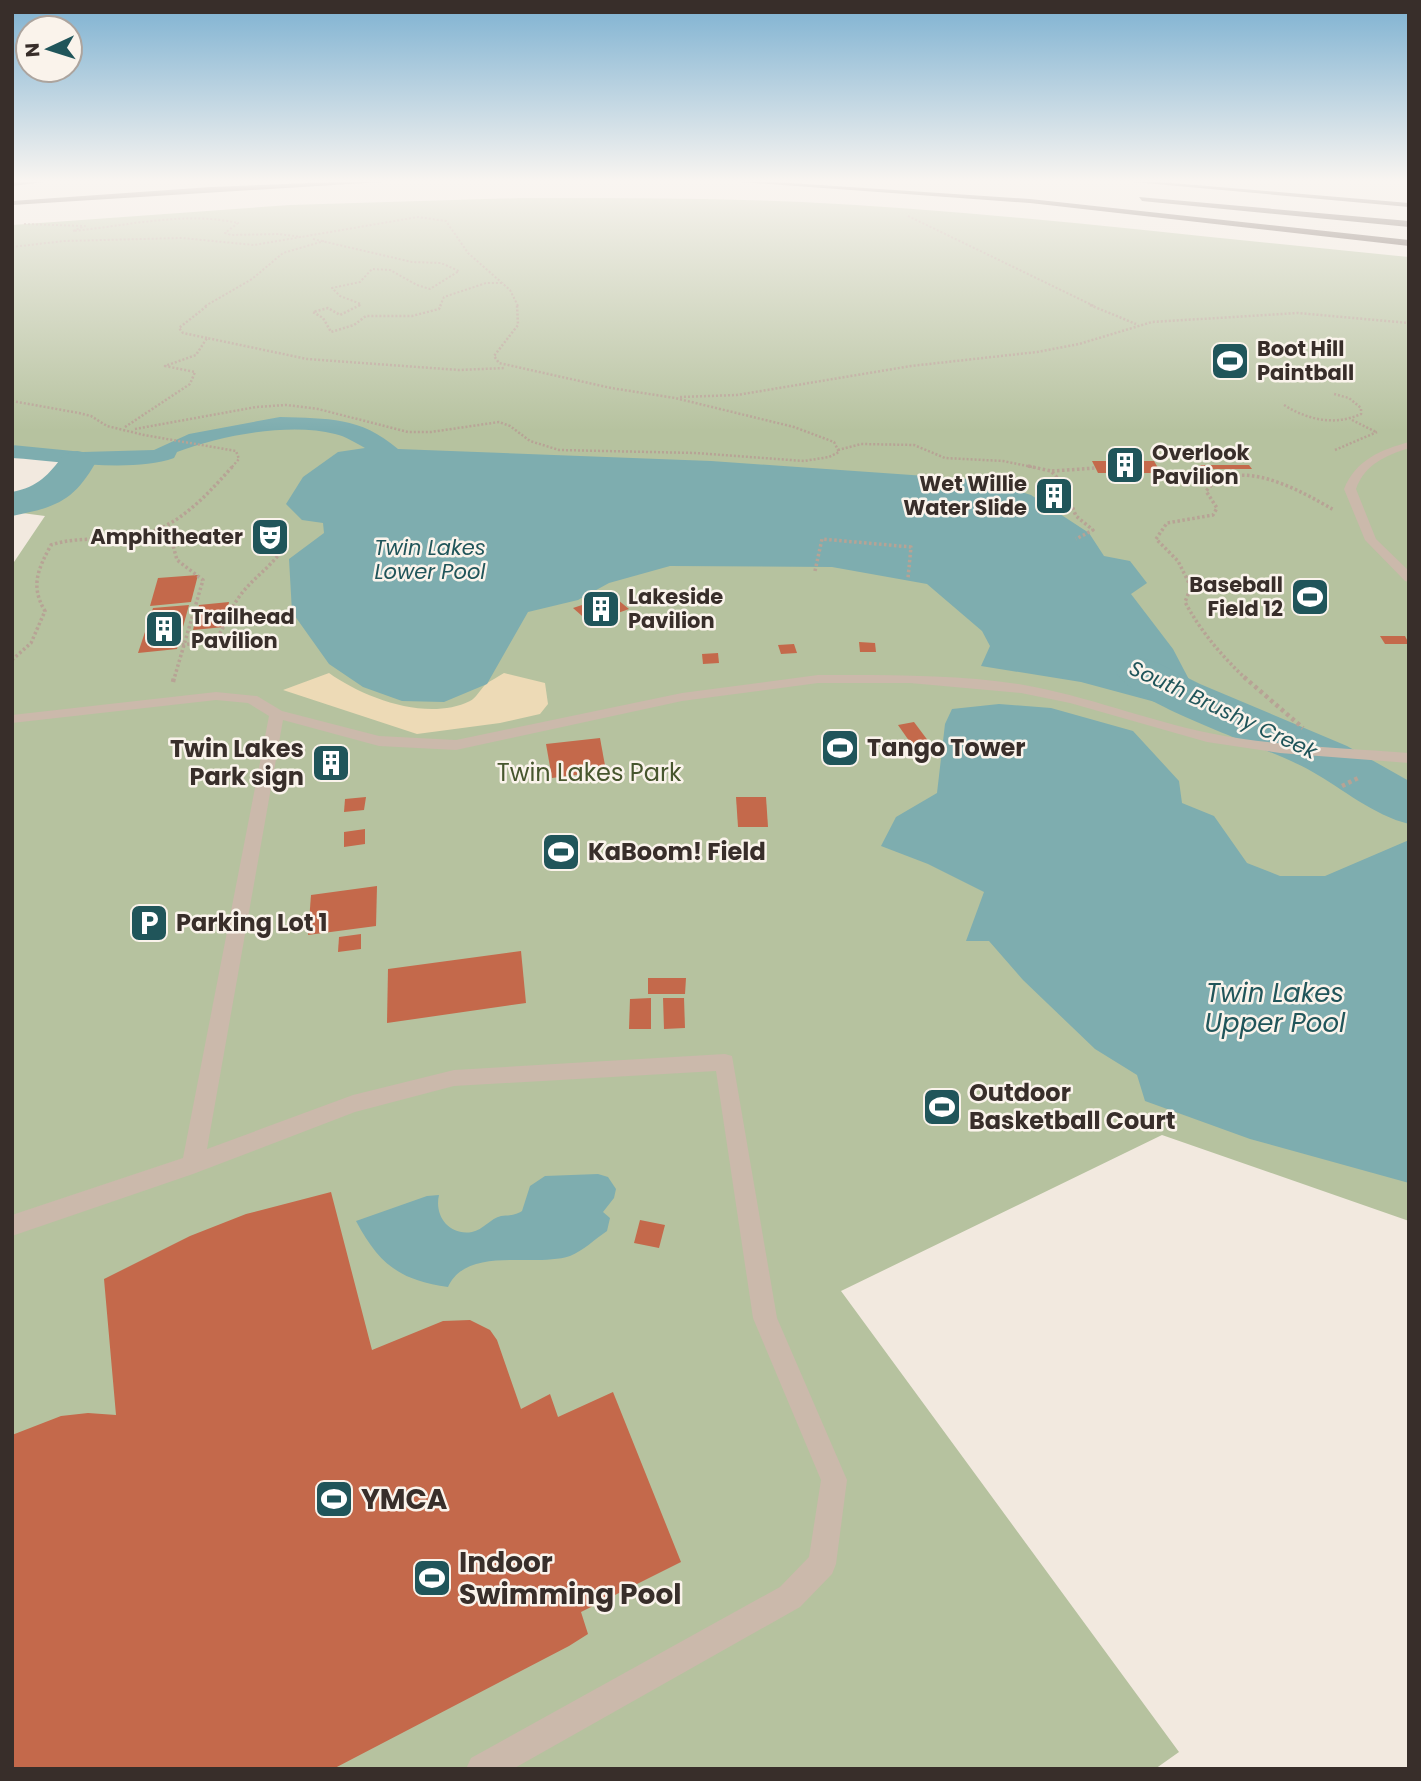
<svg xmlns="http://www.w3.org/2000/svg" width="1421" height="1781" viewBox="0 0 1421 1781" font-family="Poppins,sans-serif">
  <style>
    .green { fill: #b6c29f }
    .sand { fill: #eddab6 }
    .water { fill: #7eadaf }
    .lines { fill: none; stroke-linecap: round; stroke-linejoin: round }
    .river { fill: #7eadaf; fill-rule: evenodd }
    .building { fill: #c4694b }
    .path-far3 { stroke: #b7a395; stroke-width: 2; stroke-dasharray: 2 2; stroke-linecap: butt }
    .path-far2 { stroke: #b7a395; stroke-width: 2.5; stroke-dasharray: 2 2; stroke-linecap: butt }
    .path-far1 { stroke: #b7a395; stroke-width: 3.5; stroke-dasharray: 2.5 2.5; stroke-linecap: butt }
    .path { stroke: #b7a395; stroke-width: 4.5; stroke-dasharray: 3.5 3.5; stroke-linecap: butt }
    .lane { fill: #cbb9ab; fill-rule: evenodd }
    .highway { fill: #594941; fill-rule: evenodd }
    .labels { text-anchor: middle; stroke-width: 5; stroke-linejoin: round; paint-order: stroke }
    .far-poi-label { font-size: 21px; font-weight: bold; fill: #382e2a; stroke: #faf3eb; text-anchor: start }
    .far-water-label { font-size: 21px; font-style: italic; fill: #20555a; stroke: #faf3eb }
    .poi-label { font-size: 24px; font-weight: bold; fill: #382e2a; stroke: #faf3eb; text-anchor: start }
    .park-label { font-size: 24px; fill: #47562e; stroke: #faf3eb }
    .water-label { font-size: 26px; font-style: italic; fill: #20555a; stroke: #faf3eb }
    .near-poi-label { font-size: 28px; font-weight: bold; fill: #382e2a; stroke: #faf3eb; text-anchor: start }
  </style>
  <rect width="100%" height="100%" fill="#f2e9df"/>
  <path class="green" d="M521 198C615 198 709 198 802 202 1005 212 1207 238 1409 257V1221L1162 1135 841 1291 1179 1752 1155 1769H12V565L45 516 22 513 67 461 12 445V225L290 205Z"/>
  <path class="sand" d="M329 673C364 698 427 722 470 701 476 698 480 690 485 685 491 680 498 677 504 673L545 683 548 704 540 714 500 723 417 734 283 690Z"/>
  <g class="water">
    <path d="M280 417C329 419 359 416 398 449L711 461 983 480 1031 495 1089 533 1104 556 1130 561 1147 583 1131 594 1173 649 1194 689 1225 707 1213 712H1194L1186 704 1159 703 1081 682 981 666 990 646 982 631 927 584 832 567 670 566 609 583 578 600 528 612 487 684 444 702 402 701 363 687 329 664 292 612 289 559 324 533 323 523 302 520 286 504 303 477 338 452 365 448C356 443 345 436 335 434 289 422 220 436 177 452L174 458C132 473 58 461 12 458V445L83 452 154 450 189 434Z"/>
    <polygon points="999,704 1051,708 1133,731 1179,781 1182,803 1214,816 1247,863 1280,876 1325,876 1409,840 1409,1183 1250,1139 1145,1101 1137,1075 1095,1049 1023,980 989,941 966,941 984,892 928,864 881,846 896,817 937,793 945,724 952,709"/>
    <path d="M598 1174 608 1177 616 1189 614 1198 603 1212 610 1218 607 1231C595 1239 583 1251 570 1256 534 1268 467 1245 448 1287 399 1280 379 1264 356 1221L427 1196 439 1195C434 1216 449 1236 472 1232 483 1230 491 1218 501 1216 509 1215 514 1216 522 1211L530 1186 545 1176Z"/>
  </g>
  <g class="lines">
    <g class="river">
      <path d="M77 451 90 454 96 462C73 502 56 507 12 516V492C38 487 49 475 64 454Z"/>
      <path d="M1141 658 1158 663 1200 684 1347 746 1409 781V824C1373 815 1343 789 1311 771 1267 746 1141 709 1116 673L1124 663Z"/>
    </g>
  </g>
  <g class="building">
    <polygon points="1092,461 1154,461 1161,473 1098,473"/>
    <polygon points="1200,465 1249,465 1252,469 1204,469"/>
    <polygon points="198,575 191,602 150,606 158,578"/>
    <polygon points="612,595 629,609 590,623 573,608"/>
    <polygon points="229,602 224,627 193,630 199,605"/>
    <polygon points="189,605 177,649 138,653 153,608"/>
    <polygon points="1380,636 1405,636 1409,644 1385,644"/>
    <polygon points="859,642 875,643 876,652 860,652"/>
    <polygon points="794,644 797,653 781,654 778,645"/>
    <polygon points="718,653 719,663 703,664 702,654"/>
    <polygon points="914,722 929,742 912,745 898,725"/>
    <polygon points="600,738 606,771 552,778 546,744"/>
    <polygon points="332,755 342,757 330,772 319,769"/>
    <polygon points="366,797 364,810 344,812 345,799"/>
    <polygon points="736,797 766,797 768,827 738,827"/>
    <polygon points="365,829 365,844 344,847 344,832"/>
    <polygon points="377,886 376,926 308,935 311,895"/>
    <polygon points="361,934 361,949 338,952 339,937"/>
    <polygon points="521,951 526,1003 387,1023 388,969"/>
    <polygon points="648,978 686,978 685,994 648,994"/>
    <polygon points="651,998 651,1029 629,1029 630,999"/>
    <polygon points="663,998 684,998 685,1028 664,1029"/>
    <polygon points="331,1192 372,1350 443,1321 470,1320 490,1330 497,1340 521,1409 550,1394 558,1417 613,1392 681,1562 581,1612 588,1634 569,1646 333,1769 12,1769 12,1435 61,1416 88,1413 116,1415 104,1279 190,1236 246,1214"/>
    <polygon points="640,1220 665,1225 659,1248 634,1243"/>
  </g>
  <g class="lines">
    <g class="path-far3">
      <polyline points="908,216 1094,306"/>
      <path d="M24 224 85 226 73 231C125 226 186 211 238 223L225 233 231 235 279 234 301 237"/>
      <polyline points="313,239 412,262 441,263 459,271 430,289 417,285 390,270 372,269 360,282 332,288 340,296 361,304 358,306"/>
      <polyline points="12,247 64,241 182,238 254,245 418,217 446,221 468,253 510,290 518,306"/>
      <polyline points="205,306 252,279 283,253 324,241"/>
      <polyline points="440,306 444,297 486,283 504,283"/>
    </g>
    <g class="path-far2">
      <polyline points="360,305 340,315 328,308 313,312 323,318 331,332 354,325 366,316 412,316 439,309 441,305"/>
      <polyline points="1090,305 1136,324"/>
      <polyline points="207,338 183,333 179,328 208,305"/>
      <polyline points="680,397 737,395 911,366 1037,352 1079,344 1152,322 1298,313 1409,323"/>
      <polyline points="12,401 79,413 91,416 107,426 144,435 236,451 239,459 231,468"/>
      <path d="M1284 405C1308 420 1335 426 1361 414V408L1349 398 1334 394"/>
      <polyline points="1352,420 1376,432"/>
      <polyline points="125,427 190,384 195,372 165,366 196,355 207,338 307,359 459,370 505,368"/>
      <polyline points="135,429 256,407 286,405 318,409 408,432 431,432 499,422 510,426 530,441 559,450 696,453 804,461 829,457 839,452 834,442 794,427 675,398 611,388 499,363 494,356 518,325 517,305"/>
      <polyline points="838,450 861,444 914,445 945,458 1003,461 1037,468"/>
      <polyline points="1335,450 1377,432"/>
    </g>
    <g class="path-far1">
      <polyline points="1028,466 1051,471 1071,493 1068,496 1076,516 1093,530 1076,539"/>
      <polyline points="1052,471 1096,468"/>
      <polyline points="1159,471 1212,483"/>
      <polyline points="168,527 177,560 203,580 174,679"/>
      <polyline points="815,571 822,539 911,547 908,578"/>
      <path d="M182 645C234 638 214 633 239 597 250 581 268 569 280 553"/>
      <path d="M12 660 31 643 45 611C30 586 38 569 51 545 78 536 105 541 132 537 176 530 204 498 233 466"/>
      <path d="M1246 679C1222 656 1201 632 1185 602L1191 587 1178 561 1156 539 1167 523 1213 515 1217 508 1206 491C1237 454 1301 491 1334 510"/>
    </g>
    <g class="path">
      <polyline points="1244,677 1303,728"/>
      <polyline points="173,682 174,677"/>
      <polyline points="1342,786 1360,777"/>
    </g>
    <g class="lane">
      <path d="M1409 442V448C1385 456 1365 464 1356 489L1376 539 1409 571V582L1405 581 1365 540 1344 489C1356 460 1380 450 1409 442Z"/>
      <path d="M818 675C886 675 957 674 1024 685 1087 696 1146 720 1209 733 1274 746 1342 748 1409 753V763L1280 753 1207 742 1070 703 1021 693 910 683H818L682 701 456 750 379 746 283 720 207 1149 353 1095 454 1070 725 1054 732 1056 777 1318 847 1480 836 1564 832 1574 800 1607 513 1769H466L471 1758 780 1587 809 1557 821 1480 753 1318 716 1071 454 1086 355 1112 193 1174 12 1236V1215L183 1158 269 716 248 703 216 700 12 723V715L216 692 257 696 282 711 379 736 456 740 682 693Z"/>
    </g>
    <g class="highway">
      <polygon points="12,182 44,182 12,186"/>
      <polygon points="331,182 382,182 12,205 12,201 211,187"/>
      <polygon points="741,182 775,182 1030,199 1409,240 1409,246 1030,203"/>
      <polygon points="1133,182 1160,182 1409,203 1409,207"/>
      <polygon points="1139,197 1409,221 1409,227 1142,201"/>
    </g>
  </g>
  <linearGradient id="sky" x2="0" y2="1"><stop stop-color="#7db1d1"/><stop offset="0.42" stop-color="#f9f5f1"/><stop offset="1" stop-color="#f9f5f1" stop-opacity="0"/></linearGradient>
  <rect width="1421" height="431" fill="url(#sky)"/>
  <defs>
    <symbol id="stadium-square" viewBox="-11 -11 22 22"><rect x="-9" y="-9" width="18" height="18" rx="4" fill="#20555a" stroke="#faf3eb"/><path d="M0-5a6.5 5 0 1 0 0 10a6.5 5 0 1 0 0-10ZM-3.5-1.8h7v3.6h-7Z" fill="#fff"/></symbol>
    <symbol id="building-square" viewBox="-11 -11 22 22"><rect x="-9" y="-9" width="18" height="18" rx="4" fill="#20555a" stroke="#faf3eb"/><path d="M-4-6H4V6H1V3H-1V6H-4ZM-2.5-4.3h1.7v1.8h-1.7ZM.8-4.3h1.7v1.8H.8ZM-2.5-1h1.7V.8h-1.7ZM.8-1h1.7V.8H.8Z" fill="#fff"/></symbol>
    <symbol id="theatre-square" viewBox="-11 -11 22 22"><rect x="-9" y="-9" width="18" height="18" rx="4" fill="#20555a" stroke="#faf3eb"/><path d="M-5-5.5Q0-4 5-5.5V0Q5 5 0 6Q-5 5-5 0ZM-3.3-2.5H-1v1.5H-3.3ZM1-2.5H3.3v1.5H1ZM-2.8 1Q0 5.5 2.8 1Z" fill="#fff"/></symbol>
    <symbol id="parking-square" viewBox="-11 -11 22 22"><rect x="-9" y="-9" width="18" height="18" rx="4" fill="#20555a" stroke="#faf3eb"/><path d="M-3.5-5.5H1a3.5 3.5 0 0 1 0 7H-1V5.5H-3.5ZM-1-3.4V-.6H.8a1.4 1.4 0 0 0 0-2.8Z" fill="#fff"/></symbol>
  </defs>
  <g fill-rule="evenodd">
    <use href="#stadium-square" x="1208" y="339" width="44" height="44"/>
    <use href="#building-square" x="1103" y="443" width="44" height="44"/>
    <use href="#building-square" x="1032" y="474" width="44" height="44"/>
    <use href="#theatre-square" x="248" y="515" width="44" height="44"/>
    <use href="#stadium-square" x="1288" y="575" width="44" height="44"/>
    <use href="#building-square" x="579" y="587" width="44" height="44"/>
    <use href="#building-square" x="142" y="607" width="44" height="44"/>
    <use href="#stadium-square" x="818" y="726" width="44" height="44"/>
    <use href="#building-square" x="309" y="741" width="44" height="44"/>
    <use href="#stadium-square" x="539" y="830" width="44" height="44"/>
    <use href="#parking-square" x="127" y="901" width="44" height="44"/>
    <use href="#stadium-square" x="920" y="1085" width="44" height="44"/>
    <use href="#stadium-square" x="312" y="1477" width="44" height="44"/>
    <use href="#stadium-square" x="410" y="1556" width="44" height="44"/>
  </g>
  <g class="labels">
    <g class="far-poi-label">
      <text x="1257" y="356">Boot Hill<tspan x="1257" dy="24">Paintball</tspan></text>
      <text x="1152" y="460">Overlook<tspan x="1152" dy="24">Pavilion</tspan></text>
      <text x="1027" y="491" text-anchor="end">Wet Willie<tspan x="1027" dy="24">Water Slide</tspan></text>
      <text x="243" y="544" text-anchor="end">Amphitheater</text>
      <text x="1283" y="592" text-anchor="end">Baseball<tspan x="1283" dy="24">Field 12</tspan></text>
      <text x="628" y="604">Lakeside<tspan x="628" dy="24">Pavilion</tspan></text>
      <text x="191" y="624">Trailhead<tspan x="191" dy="24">Pavilion</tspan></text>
    </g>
    <g class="far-water-label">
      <text x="430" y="555">Twin Lakes<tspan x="430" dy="24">Lower Pool</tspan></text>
      <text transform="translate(1223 710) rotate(25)" y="7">South Brushy Creek</text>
    </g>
    <g class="poi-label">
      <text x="867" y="756">Tango Tower</text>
      <text x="304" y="757" text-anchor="end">Twin Lakes<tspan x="304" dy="28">Park sign</tspan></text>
      <text x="588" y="860">KaBoom! Field</text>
      <text x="176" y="931">Parking Lot 1</text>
      <text x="969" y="1101">Outdoor<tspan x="969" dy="28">Basketball Court</tspan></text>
    </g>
    <g class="park-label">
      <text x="589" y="781">Twin Lakes Park</text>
    </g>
    <g class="water-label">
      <text x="1275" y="1002">Twin Lakes<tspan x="1275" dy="30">Upper Pool</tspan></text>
    </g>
    <g class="near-poi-label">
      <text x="361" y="1509">YMCA</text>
      <text x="459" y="1572">Indoor<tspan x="459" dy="32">Swimming Pool</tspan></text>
    </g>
  </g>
  <rect width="1421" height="1781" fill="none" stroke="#382e2a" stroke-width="28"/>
  <g transform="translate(49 49) rotate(266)"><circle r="33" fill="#faf3eb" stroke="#aca49e" stroke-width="2"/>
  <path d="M0-5L12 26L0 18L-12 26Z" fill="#20555a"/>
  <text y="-10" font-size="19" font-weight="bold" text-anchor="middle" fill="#382e2a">N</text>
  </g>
</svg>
